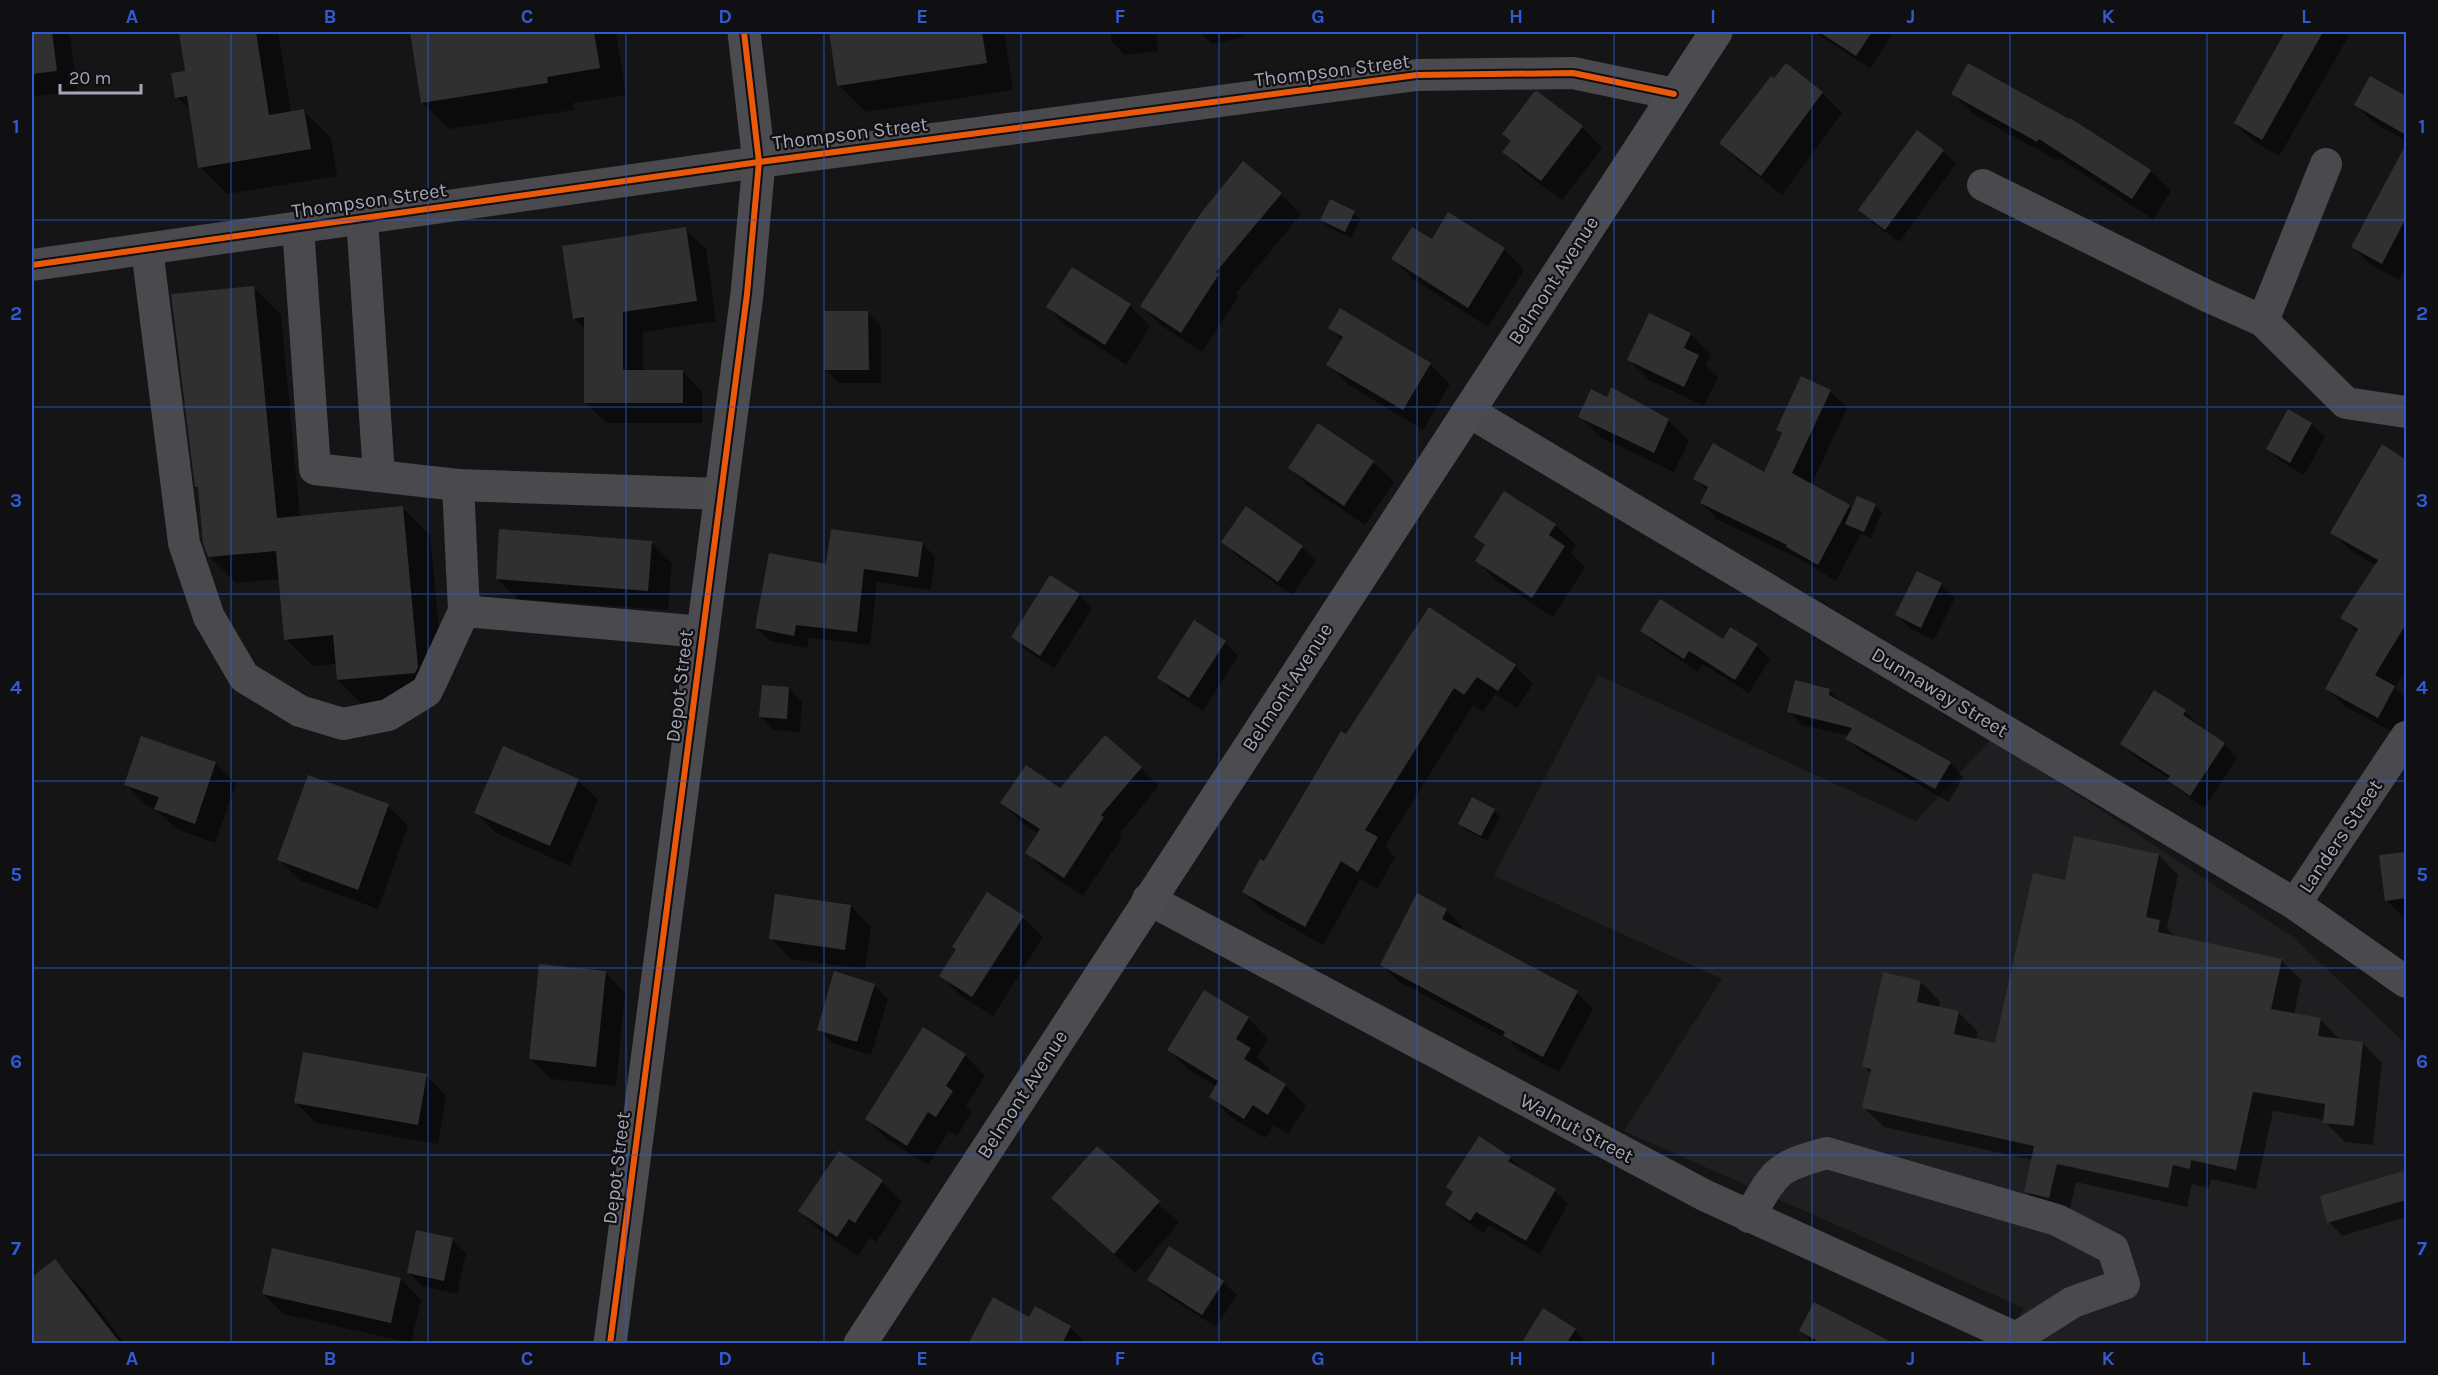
<svg xmlns="http://www.w3.org/2000/svg" width="2438" height="1375" viewBox="0 0 2438 1375" font-family="Karla,sans-serif">
  <style>
    .built { fill: #1f1f21 }
    .shadow { fill: #0007 }
    .building { fill: #303031 }
    .lines { fill: none; stroke-linecap: round; stroke-linejoin: round }
    .minor { stroke: #49494e; stroke-width: 32 }
    .major { stroke: #4c4c50; stroke-width: 33 }
    .cycleway-casing { stroke: #100f11; stroke-width: 10 }
    .cycleway { stroke: #e8590c; stroke-width: 6 }
    .grid { fill: none; stroke: #315bd3; stroke-width: 1.5; stroke-opacity: 0.55 }
    .labels { text-anchor: middle; stroke-width: 4.5; stroke-linejoin: round; paint-order: stroke }
    .street-label { font-size: 20px; fill: #a5a6b7; stroke: #100f11 }
    .neatline { fill: none; stroke: #315bd3; stroke-width: 2 }
    .grid-label { font-size: 20px; text-anchor: middle; font-weight: bold; fill: #315bd3 }
  </style>
  <rect width="100%" height="100%" fill="#151515"/>
  <polygon class="built" points="1598,675 1916,821 1992,738 2293,937 2406,1044 2406,1343 2008,1343 2024,1308 1624,1131 1722,979 1494,876"/>
  <g class="shadow">
    <polygon points="32,32 67,32 70,35 77,91 32,97"/>
    <polygon points="181,32 278,32 291,113 304,111 331,138 337,176 227,194 200,167 191,111 177,97 187,72"/>
    <polygon points="411,32 616,32 626,95 573,103 574,110 449,129 422,102"/>
    <polygon points="831,32 1004,32 1013,90 866,112 839,85"/>
    <polygon points="1111,32 1156,32 1158,51 1125,55 1111,41"/>
    <polygon points="1199,32 1243,32 1244,37 1212,44"/>
    <polygon points="1814,32 1888,32 1892,35 1870,68"/>
    <polygon points="2287,32 2351,32 2279,156 2252,140 2235,123"/>
    <polygon points="2370,78 2406,98 2406,141 2373,122 2356,105"/>
    <polygon points="1822,93 1842,113 1782,195 1741,163 1721,143"/>
    <polygon points="1953,94 2069,121 2070,120 2150,171 2171,191 2153,219 2059,158 2058,161 1973,114"/>
    <polygon points="1582,127 1602,148 1562,200 1524,172 1504,151"/>
    <polygon points="2406,147 2406,266 2399,280 2370,264 2353,247"/>
    <polygon points="1943,151 1956,164 1899,242 1873,223 1860,210"/>
    <polygon points="1281,194 1301,214 1236,293 1239,296 1202,352 1162,326 1142,306"/>
    <polygon points="1354,213 1360,219 1351,238 1328,227 1322,220"/>
    <polygon points="685,229 706,249 716,321 643,332 643,371 682,371 702,392 702,423 606,423 585,402 586,330 574,318"/>
    <polygon points="1432,241 1504,249 1524,270 1488,327 1413,279 1393,259"/>
    <polygon points="254,288 281,315 300,517 403,508 430,535 445,694 442,700 365,707 338,680 337,664 313,666 286,639 280,579 236,583 209,556 199,489 197,486"/>
    <polygon points="1130,306 1150,326 1126,365 1068,327 1048,307"/>
    <polygon points="868,313 881,326 881,383 839,383 826,369"/>
    <polygon points="1330,328 1430,364 1450,384 1423,430 1349,385 1328,364 1342,340"/>
    <polygon points="1690,334 1711,354 1706,365 1718,377 1704,406 1649,380 1629,360"/>
    <polygon points="1830,391 1847,408 1811,486 1853,510 1858,498 1876,506 1882,512 1871,538 1861,533 1836,581 1800,559 1718,520 1701,503 1708,491 1695,479 1765,474 1783,435 1778,430"/>
    <polygon points="2289,411 2311,424 2325,437 2304,475 2282,462 2268,449"/>
    <polygon points="1580,417 1668,420 1689,441 1674,472 1600,437"/>
    <polygon points="2383,446 2406,462 2406,670 2395,688 2406,699 2406,715 2396,734 2345,706 2327,689 2358,633 2342,618 2376,565 2350,550 2332,532"/>
    <polygon points="1373,462 1394,482 1365,525 1310,488 1290,468"/>
    <polygon points="1246,508 1302,547 1316,561 1292,595 1236,555 1223,542"/>
    <polygon points="1555,525 1576,545 1571,553 1585,567 1553,617 1497,581 1477,561 1486,547 1476,537"/>
    <polygon points="651,542 672,563 668,610 518,599 497,579"/>
    <polygon points="922,543 935,557 931,590 877,582 870,645 809,638 807,648 770,641 757,628 827,566"/>
    <polygon points="1941,584 1955,598 1934,640 1911,629 1897,615"/>
    <polygon points="1079,595 1092,609 1054,668 1026,650 1013,636"/>
    <polygon points="1429,609 1515,666 1533,684 1517,708 1495,694 1483,712 1473,705 1385,846 1395,857 1377,889 1360,879 1323,945 1262,910 1244,892"/>
    <polygon points="1642,631 1757,646 1770,659 1749,693 1703,664 1698,672 1656,644"/>
    <polygon points="1225,642 1238,656 1203,711 1172,691 1159,677"/>
    <polygon points="789,688 802,702 800,732 774,730 760,716"/>
    <polygon points="1830,691 1843,704 1950,763 1963,777 1949,802 1861,752 1847,739 1849,736 1802,725 1788,711"/>
    <polygon points="2185,711 2199,725 2198,726 2224,744 2237,758 2204,808 2183,793 2170,779 2135,757 2122,743"/>
    <polygon points="215,763 236,784 215,843 176,829 155,808 146,805 126,785"/>
    <polygon points="1141,768 1159,786 1119,834 1122,837 1083,896 1045,871 1027,853 1039,834 1021,822 1002,803"/>
    <polygon points="578,780 598,800 570,866 496,833 476,813"/>
    <polygon points="388,806 408,826 378,909 299,880 279,860"/>
    <polygon points="1494,811 1500,817 1487,841 1466,830 1460,824"/>
    <polygon points="2406,854 2406,920 2386,900 2381,857"/>
    <polygon points="2159,855 2178,875 2167,928 2175,937 2281,960 2301,980 2294,1015 2320,1019 2340,1040 2363,1043 2382,1063 2373,1145 2345,1142 2325,1122 2325,1120 2273,1111 2256,1189 2211,1179 2209,1188 2192,1184 2187,1207 2076,1182 2068,1217 2045,1211 2025,1191 2032,1160 1884,1127 1864,1108 1871,1074 1864,1066 1921,982 1940,1002 1939,1008 1958,1012 1978,1032 1976,1040 1996,1045 2066,882"/>
    <polygon points="851,906 871,927 865,969 791,959 771,938"/>
    <polygon points="1446,910 1462,926 1460,930 1577,993 1593,1009 1559,1072 1521,1052 1510,1041 1398,981 1382,965"/>
    <polygon points="1023,917 1043,937 993,1016 961,996 941,976"/>
    <polygon points="605,972 625,993 616,1086 551,1079 530,1059"/>
    <polygon points="874,985 888,999 871,1055 832,1043 819,1029"/>
    <polygon points="1248,1018 1268,1039 1257,1057 1270,1070 1267,1074 1285,1085 1306,1106 1288,1134 1274,1125 1265,1138 1231,1117 1211,1097 1217,1087 1189,1070 1169,1050"/>
    <polygon points="965,1055 985,1076 966,1106 972,1112 957,1136 949,1131 928,1165 887,1139 867,1119"/>
    <polygon points="426,1075 446,1096 438,1144 316,1123 296,1103"/>
    <polygon points="1097,1148 1179,1223 1135,1273 1053,1198"/>
    <polygon points="1510,1158 1524,1171 1555,1191 1568,1204 1540,1254 1489,1225 1484,1233 1460,1217 1447,1204 1454,1193 1448,1187"/>
    <polygon points="2402,1173 2406,1177 2406,1217 2342,1236 2329,1222 2322,1197"/>
    <polygon points="882,1182 902,1202 876,1242 870,1238 858,1256 820,1231 800,1211"/>
    <polygon points="452,1240 466,1253 457,1294 422,1286 408,1272"/>
    <polygon points="54,1261 81,1287 125,1344 32,1344 32,1278"/>
    <polygon points="401,1279 421,1300 411,1343 284,1314 263,1294"/>
    <polygon points="1149,1280 1223,1282 1237,1295 1216,1327 1163,1293"/>
    <polygon points="1070,1327 1087,1344 969,1344"/>
    <polygon points="1575,1330 1588,1344 1523,1344"/>
    <polygon points="1801,1331 1890,1344 1813,1344"/>
  </g>
  <g class="building">
    <polygon points="32,32 52,32 57,71 32,74"/>
    <polygon points="179,32 256,32 269,115 304,109 311,149 198,168 187,96 175,98 171,73 185,71"/>
    <polygon points="410,32 594,32 600,68 547,77 548,83 421,103"/>
    <polygon points="829,32 982,32 987,63 837,86"/>
    <polygon points="1819,32 1872,32 1856,56"/>
    <polygon points="2285,32 2323,32 2262,140 2234,123"/>
    <polygon points="1786,63 1823,92 1761,176 1719,143 1771,76 1774,78"/>
    <polygon points="1968,63 2069,119 2070,118 2151,170 2132,199 2039,139 2037,142 1951,94"/>
    <polygon points="2370,76 2406,96 2406,135 2354,105"/>
    <polygon points="1537,91 1583,126 1541,181 1502,152 1511,141 1502,134 1534,92"/>
    <polygon points="1917,130 1944,150 1885,230 1858,210"/>
    <polygon points="2406,144 2406,218 2382,264 2351,247"/>
    <polygon points="1243,161 1282,193 1216,272 1219,274 1181,333 1140,306 1201,213"/>
    <polygon points="1330,199 1355,211 1345,232 1320,220"/>
    <polygon points="1448,212 1505,248 1468,308 1391,259 1412,227 1432,239"/>
    <polygon points="686,227 697,301 623,312 623,370 683,370 683,403 584,403 584,317 573,319 562,246"/>
    <polygon points="1072,267 1131,304 1105,345 1046,307"/>
    <polygon points="254,286 277,518 403,506 418,667 415,673 337,680 333,635 284,640 276,551 208,557 203,543 198,487 195,487 171,294"/>
    <polygon points="1340,308 1431,363 1403,410 1326,365 1343,337 1328,328"/>
    <polygon points="824,311 868,311 869,370 824,370"/>
    <polygon points="1649,313 1691,333 1684,348 1699,355 1684,387 1627,360"/>
    <polygon points="1801,376 1831,390 1792,473 1850,505 1818,565 1786,547 1787,545 1700,503 1708,487 1693,479 1713,443 1764,472 1782,433 1776,430"/>
    <polygon points="1611,387 1669,419 1654,453 1578,417 1591,389 1607,397"/>
    <polygon points="2288,409 2312,423 2290,463 2266,449"/>
    <polygon points="1318,423 1374,461 1344,506 1288,468"/>
    <polygon points="2382,444 2406,460 2406,624 2375,675 2395,686 2378,718 2325,689 2358,629 2340,618 2378,560 2330,533"/>
    <polygon points="1504,491 1556,524 1549,535 1565,546 1532,598 1475,561 1485,545 1474,537"/>
    <polygon points="1857,496 1876,504 1864,532 1845,524"/>
    <polygon points="1246,506 1303,546 1278,582 1221,542"/>
    <polygon points="499,529 652,541 648,591 496,579"/>
    <polygon points="831,529 923,542 918,577 864,569 857,632 796,625 794,636 755,628 769,553 826,564"/>
    <polygon points="1917,571 1942,583 1921,628 1895,615"/>
    <polygon points="1050,575 1080,594 1040,656 1011,637"/>
    <polygon points="1660,599 1723,639 1730,627 1758,644 1735,680 1689,651 1684,659 1640,631"/>
    <polygon points="1429,607 1516,665 1498,691 1477,677 1464,695 1454,688 1365,830 1378,837 1358,872 1341,861 1305,927 1242,892 1260,859 1264,861 1341,731 1346,734"/>
    <polygon points="1194,620 1226,641 1189,698 1157,678"/>
    <polygon points="1795,680 1830,689 1829,695 1951,762 1935,789 1845,739 1852,728 1787,712"/>
    <polygon points="762,685 789,687 787,719 759,717"/>
    <polygon points="2154,690 2186,710 2183,715 2225,743 2190,796 2167,780 2170,776 2120,744"/>
    <polygon points="1105,735 1142,767 1101,815 1104,817 1064,878 1025,853 1040,829 1000,803 1026,765 1060,788"/>
    <polygon points="141,736 216,762 195,824 154,809 159,797 124,785"/>
    <polygon points="503,746 579,779 550,846 474,813"/>
    <polygon points="308,775 389,804 358,890 277,860"/>
    <polygon points="1472,797 1495,809 1481,836 1458,824"/>
    <polygon points="2074,836 2159,854 2146,917 2160,920 2158,932 2282,959 2271,1009 2321,1018 2318,1036 2363,1042 2354,1126 2323,1123 2325,1104 2253,1092 2236,1170 2191,1160 2190,1169 2173,1165 2168,1188 2057,1164 2049,1198 2024,1192 2034,1146 1862,1108 1871,1069 1862,1067 1883,972 1921,981 1917,1002 1959,1011 1954,1034 1995,1043 2033,873 2065,880"/>
    <polygon points="2406,852 2406,898 2385,901 2379,855"/>
    <polygon points="987,892 1024,916 972,997 939,976 956,949 952,947"/>
    <polygon points="1417,893 1447,909 1442,919 1578,991 1543,1057 1503,1036 1505,1032 1380,965"/>
    <polygon points="775,894 851,905 845,950 769,939"/>
    <polygon points="539,964 606,971 596,1067 529,1059"/>
    <polygon points="834,971 875,984 857,1042 817,1030"/>
    <polygon points="1204,990 1249,1017 1236,1039 1251,1048 1244,1059 1286,1084 1268,1115 1253,1105 1244,1119 1209,1097 1218,1081 1167,1050"/>
    <polygon points="923,1027 966,1054 946,1086 953,1091 936,1117 928,1112 907,1146 865,1119"/>
    <polygon points="303,1052 427,1074 418,1125 294,1103"/>
    <polygon points="1479,1136 1511,1157 1508,1161 1556,1189 1526,1241 1476,1212 1470,1221 1445,1204 1453,1192 1446,1187"/>
    <polygon points="1097,1146 1160,1201 1114,1254 1051,1198"/>
    <polygon points="839,1151 883,1180 855,1223 849,1219 837,1237 798,1211"/>
    <polygon points="2403,1171 2406,1184 2406,1200 2327,1223 2320,1196"/>
    <polygon points="416,1230 453,1238 444,1281 407,1273"/>
    <polygon points="1169,1246 1224,1281 1202,1315 1147,1280"/>
    <polygon points="272,1248 401,1278 391,1323 262,1294"/>
    <polygon points="55,1259 121,1344 32,1344 32,1277"/>
    <polygon points="993,1297 1029,1317 1035,1306 1071,1326 1062,1344 968,1344"/>
    <polygon points="1814,1302 1895,1344 1823,1344 1799,1331"/>
    <polygon points="1543,1308 1576,1329 1566,1344 1521,1344"/>
  </g>
  <g class="lines">
    <g class="minor">
      <polyline points="2326,164 2263,321 2346,403 2406,412"/>
      <polyline points="1983,185 2207,296 2263,321"/>
      <polyline points="362,218 379,476"/>
      <polyline points="298,227 315,469 458,485"/>
      <polyline points="147,249 184,543 209,617 244,677 300,711 343,724 388,715 427,691 464,611 458,485 721,494"/>
      <polyline points="32,265 759,162 1417,75 1573,73 1674,94"/>
      <polyline points="1468,411 2295,904 2406,982"/>
      <polyline points="464,611 703,632"/>
      <polyline points="1148,899 1704,1195 2016,1338"/>
      <polyline points="2295,904 2406,737"/>
      <path d="M1749 1217C1776 1171 1775 1167 1827 1153L2057 1220 2113 1249 2124 1284 2073 1302 2016 1338 2011 1344"/>
    </g>
    <g class="major">
      <polyline points="610,1344 747,294 759,162 744,32"/>
      <polyline points="860,1344 1716,32"/>
    </g>
    <defs>
      <g id="cycleway">
        <polyline points="32,265 759,162 1417,75 1573,73 1674,94"/>
        <polyline points="610,1344 747,294 759,162 744,32"/>
      </g>
    </defs>
    <use href="#cycleway" class="cycleway-casing"/>
    <use href="#cycleway" class="cycleway"/>
  </g>
  <path class="grid" d="M231 32V1344M428 32V1344M626 32V1344M824 32V1344M1021 32V1344M1219 32V1344M1417 32V1344M1614 32V1344M1812 32V1344M2010 32V1344M2207 32V1344M32 220H2406M32 407H2406M32 594H2406M32 781H2406M32 968H2406M32 1155H2406"/>
  <g class="labels">
    <g class="street-label">
      <text transform="translate(1332 70) rotate(-7)" y="7">Thompson Street</text>
      <text transform="translate(850 133) rotate(-7)" y="7">Thompson Street</text>
      <text transform="translate(369 200) rotate(-8)" y="7">Thompson Street</text>
      <text transform="translate(1553 280) rotate(-57)" y="7">Belmont Avenue</text>
      <text transform="translate(679 686) rotate(-83)" y="7">Depot Street</text>
      <text transform="translate(1287 687) rotate(-57)" y="7">Belmont Avenue</text>
      <text transform="translate(1940 692) rotate(31)" y="7">Dunnaway Street</text>
      <text transform="translate(2340 836) rotate(-56)" y="7">Landers Street</text>
      <text transform="translate(1022 1094) rotate(-57)" y="7">Belmont Avenue</text>
      <text transform="translate(1577 1128) rotate(28)" y="7">Walnut Street</text>
      <text transform="translate(616 1168) rotate(-83)" y="7">Depot Street</text>
    </g>
  </g>
  <rect width="2438" height="1375" fill="none" stroke="#100f11" stroke-width="66"/>
  <path d="M60 84v9h81v-9" fill="none" stroke="#a5a6b7" stroke-width="3"/>
  <text x="69" y="84" font-size="18" fill="#a5a6b7" stroke="#100f11" stroke-width="4.5" paint-order="stroke">20 m</text>
  <rect x="33" y="33" width="2372" height="1309" class="neatline"/>
  <g class="grid-label">
    <text x="132" y="23">A</text>
    <text x="330" y="23">B</text>
    <text x="527" y="23">C</text>
    <text x="725" y="23">D</text>
    <text x="922" y="23">E</text>
    <text x="1120" y="23">F</text>
    <text x="1318" y="23">G</text>
    <text x="1516" y="23">H</text>
    <text x="1713" y="23">I</text>
    <text x="1911" y="23">J</text>
    <text x="2108" y="23">K</text>
    <text x="2306" y="23">L</text>
    <text x="16" y="133">1</text>
    <text x="2422" y="133">1</text>
    <text x="16" y="320">2</text>
    <text x="2422" y="320">2</text>
    <text x="16" y="507">3</text>
    <text x="2422" y="507">3</text>
    <text x="16" y="694">4</text>
    <text x="2422" y="694">4</text>
    <text x="16" y="881">5</text>
    <text x="2422" y="881">5</text>
    <text x="16" y="1068">6</text>
    <text x="2422" y="1068">6</text>
    <text x="16" y="1255">7</text>
    <text x="2422" y="1255">7</text>
    <text x="132" y="1365">A</text>
    <text x="330" y="1365">B</text>
    <text x="527" y="1365">C</text>
    <text x="725" y="1365">D</text>
    <text x="922" y="1365">E</text>
    <text x="1120" y="1365">F</text>
    <text x="1318" y="1365">G</text>
    <text x="1516" y="1365">H</text>
    <text x="1713" y="1365">I</text>
    <text x="1911" y="1365">J</text>
    <text x="2108" y="1365">K</text>
    <text x="2306" y="1365">L</text>
  </g>
</svg>
